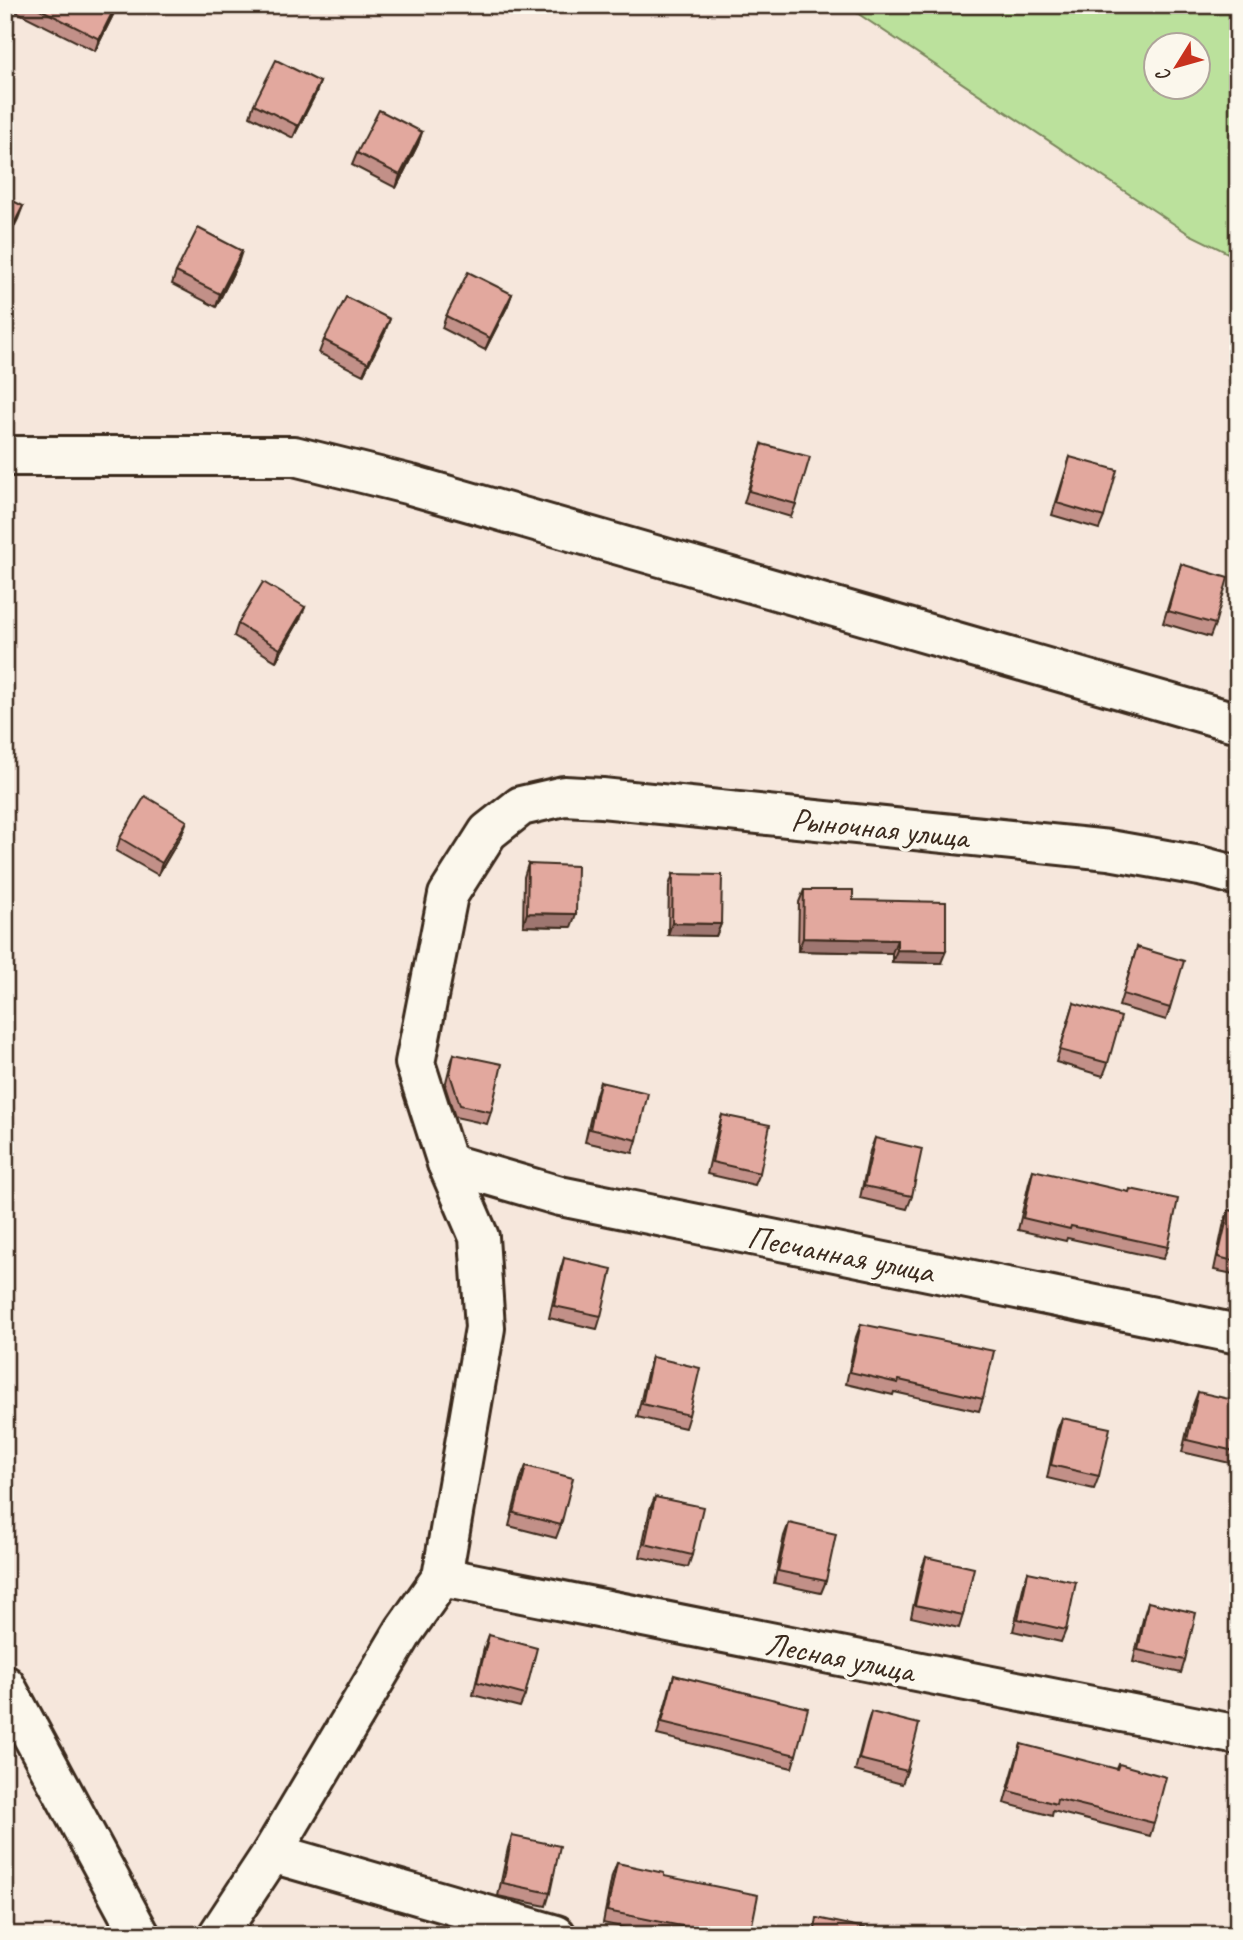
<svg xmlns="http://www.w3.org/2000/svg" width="1243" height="1940" viewBox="0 0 1243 1940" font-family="Caveat,sans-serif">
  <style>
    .green { fill: #bbe19c; stroke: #7b865d; stroke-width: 2; fill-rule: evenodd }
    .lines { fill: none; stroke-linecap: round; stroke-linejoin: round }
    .minor-casing { stroke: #3b2a1e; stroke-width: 44 }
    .minor { stroke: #fbf7ec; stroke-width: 38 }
    .wall { fill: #c29088; stroke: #3b2a1e; stroke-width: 2 }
    .shaded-wall { fill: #9e766f; stroke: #3b2a1e; stroke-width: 2 }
    .building { fill: #e2a89e; stroke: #3b2a1e; stroke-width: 2 }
    .labels { text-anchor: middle; stroke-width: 7; stroke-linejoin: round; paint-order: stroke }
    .street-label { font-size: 33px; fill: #3b2a1e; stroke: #fbf7ec }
  </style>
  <rect width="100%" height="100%" fill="#f6e7dc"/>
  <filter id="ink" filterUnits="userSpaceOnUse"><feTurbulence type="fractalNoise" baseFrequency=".0143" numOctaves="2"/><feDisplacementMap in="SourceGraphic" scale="14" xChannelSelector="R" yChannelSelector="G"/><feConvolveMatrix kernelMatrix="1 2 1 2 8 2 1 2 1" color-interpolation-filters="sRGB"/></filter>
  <g filter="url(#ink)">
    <path class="green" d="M845 5H1238V258L1189 234ZM1156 46H1198V88H1156Z"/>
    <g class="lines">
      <defs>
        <g id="minor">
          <polyline points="5,456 294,456 411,485 1238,723"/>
          <polyline points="447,1163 560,1196 1238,1334"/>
          <polyline points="442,1577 1238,1735"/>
          <polyline points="5,1685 140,1935"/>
          <polyline points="272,1853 556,1935"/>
          <polyline points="218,1935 272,1853 404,1631 442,1577 485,1328 479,1237 447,1163 415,1063 448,895 488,832 521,806 564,796 602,798 1109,850 1200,866 1238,876"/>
        </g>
      </defs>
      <use href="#minor" class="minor-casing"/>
      <use href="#minor" class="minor"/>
    </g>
    <g class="wall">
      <polygon points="5,5 118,5 95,51 5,6"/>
      <polygon points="320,82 315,95 293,138 250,116 254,104"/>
      <polygon points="422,132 418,144 396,188 352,165 357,153"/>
      <polygon points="238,263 216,307 172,284 176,272"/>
      <polygon points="512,294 507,307 485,350 442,328 446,316"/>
      <polygon points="385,332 363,375 319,353 324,340"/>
      <polygon points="762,444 796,504 791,517 744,503"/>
      <polygon points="1070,457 1104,517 1099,529 1052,515"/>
      <polygon points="1181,564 1215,624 1210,637 1163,623"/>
      <polygon points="305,607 300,619 276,661 234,636 238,624"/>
      <polygon points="182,834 158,875 116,851 120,838"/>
      <polygon points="528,864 571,927 523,926 524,877"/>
      <polygon points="673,874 721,924 716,936 668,935 669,886"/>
      <polygon points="804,890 853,900 941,963 892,962 892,953 798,951 799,902"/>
      <polygon points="1137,947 1170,1008 1166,1020 1119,1006"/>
      <polygon points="1074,1003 1108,1063 1103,1076 1056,1062"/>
      <polygon points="454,1054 491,1112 487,1124 455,1117 445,1086 450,1066"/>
      <polygon points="600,1082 637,1140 633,1153 585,1142 596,1094"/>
      <polygon points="722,1115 760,1173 755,1185 707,1174 718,1127"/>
      <polygon points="875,1138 912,1196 907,1209 860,1198 870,1151"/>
      <polygon points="1033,1170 1168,1247 1163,1259 1067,1238 1066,1241 1018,1230 1029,1183"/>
      <polygon points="1229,1210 1238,1212 1238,1275 1214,1270 1224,1222"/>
      <polygon points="564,1258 601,1316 597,1329 549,1318 560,1271"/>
      <polygon points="861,1324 983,1399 979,1411 894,1392 893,1395 846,1384 856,1337"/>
      <polygon points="652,1357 689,1415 685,1428 637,1417 648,1369"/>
      <polygon points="1198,1392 1234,1451 1230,1463 1182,1452 1193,1405"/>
      <polygon points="1062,1418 1099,1476 1094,1489 1047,1478 1057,1430"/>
      <polygon points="526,1466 561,1525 556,1538 509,1526 521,1478"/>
      <polygon points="655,1497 692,1555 688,1567 640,1557 650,1509"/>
      <polygon points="789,1523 826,1581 821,1593 774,1583 784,1536"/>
      <polygon points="926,1557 963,1615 959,1628 911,1617 921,1570"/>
      <polygon points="1028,1572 1066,1630 1061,1642 1013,1631 1024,1584"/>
      <polygon points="1148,1602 1185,1660 1181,1673 1133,1662 1144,1615"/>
      <polygon points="489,1635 525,1695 520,1707 473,1695 484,1648"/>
      <polygon points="674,1675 796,1755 792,1768 657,1735 670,1688"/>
      <polygon points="871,1712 907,1771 902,1784 855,1771 867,1724"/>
      <polygon points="1021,1744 1154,1823 1150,1836 1053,1811 1052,1816 1004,1803 1017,1757"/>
      <polygon points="512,1836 550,1893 546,1906 498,1896 508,1848"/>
      <polygon points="617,1863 664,1876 750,1935 658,1935 603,1923 612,1876"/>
    </g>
    <g class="shaded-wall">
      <polygon points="116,5 118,5 95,51 99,39"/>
      <polygon points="320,82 315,95 293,138 298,126"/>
      <polygon points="422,132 418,144 396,188 400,175"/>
      <polygon points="23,206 18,219 5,245 5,241"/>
      <polygon points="242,251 238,263 216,307 220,294"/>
      <polygon points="512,294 507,307 485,350 490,338"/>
      <polygon points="390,319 385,332 363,375 368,363"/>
      <polygon points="305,607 300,619 276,661 280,649"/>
      <polygon points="187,821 182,834 158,875 162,863"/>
      <polygon points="527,913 576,914 571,927 523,926"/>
      <polygon points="672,923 721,924 716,936 668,935"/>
      <polygon points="803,938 897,940 892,953 798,951"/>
      <polygon points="897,950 946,951 941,963 892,962"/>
    </g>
    <g class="building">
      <polygon points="32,5 116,5 99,39"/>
      <polygon points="276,60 320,82 298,126 254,104"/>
      <polygon points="379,110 422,132 400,175 357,153"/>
      <polygon points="5,197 23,206 5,241"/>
      <polygon points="198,228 242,251 220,294 176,272"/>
      <polygon points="468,272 512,294 490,338 446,316"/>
      <polygon points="346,297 390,319 368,363 324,340"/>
      <polygon points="762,444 810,457 796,504 749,491"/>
      <polygon points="1070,457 1117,470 1104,517 1057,503"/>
      <polygon points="1181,564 1228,578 1215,624 1168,611"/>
      <polygon points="263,582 305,607 280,649 238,624"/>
      <polygon points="145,796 187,821 162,863 120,838"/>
      <polygon points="528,864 577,866 576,914 527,913"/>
      <polygon points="673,874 722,875 721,924 672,923"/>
      <polygon points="804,890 853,890 853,900 946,902 946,951 897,950 897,940 803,938"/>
      <polygon points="1137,947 1184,961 1170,1008 1123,994"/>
      <polygon points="1074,1003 1121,1017 1108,1063 1060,1050"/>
      <polygon points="454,1054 502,1064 491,1112 460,1105 450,1074"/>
      <polygon points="600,1082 648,1093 637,1140 590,1129"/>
      <polygon points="722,1115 770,1125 760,1173 712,1162"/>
      <polygon points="875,1138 922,1149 912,1196 864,1186"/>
      <polygon points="1033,1170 1129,1192 1130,1189 1178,1199 1168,1247 1071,1226 1070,1229 1023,1218"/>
      <polygon points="1229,1210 1238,1212 1238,1262 1218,1257"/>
      <polygon points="564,1258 612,1269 601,1316 554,1306"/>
      <polygon points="861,1324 994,1351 983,1399 899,1380 898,1383 850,1372"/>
      <polygon points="652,1357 700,1368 689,1415 642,1404"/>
      <polygon points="1198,1392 1238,1401 1238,1435 1234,1451 1187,1440"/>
      <polygon points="1062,1418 1110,1428 1099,1476 1051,1465"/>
      <polygon points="526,1466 573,1478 561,1525 514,1513"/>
      <polygon points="655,1497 703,1507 692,1555 645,1544"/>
      <polygon points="789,1523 836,1534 826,1581 778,1571"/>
      <polygon points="926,1557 974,1568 963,1615 915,1605"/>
      <polygon points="1028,1572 1076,1582 1066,1630 1018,1619"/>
      <polygon points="1148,1602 1196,1613 1185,1660 1138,1650"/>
      <polygon points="489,1635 537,1648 525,1695 477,1682"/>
      <polygon points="674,1675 808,1708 796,1755 662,1722"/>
      <polygon points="871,1712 919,1724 907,1771 859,1759"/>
      <polygon points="1021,1744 1117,1769 1119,1764 1166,1777 1154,1823 1057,1799 1056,1804 1009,1791"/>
      <polygon points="512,1836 560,1846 550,1893 503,1883"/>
      <polygon points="617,1863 664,1873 664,1876 758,1895 750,1935 707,1935 700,1933 701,1930 607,1911"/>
      <polygon points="817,1918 865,1928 863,1935 814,1935"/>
    </g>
  </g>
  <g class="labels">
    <g class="street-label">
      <text transform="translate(880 827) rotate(6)" y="12">Рыночная улица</text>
      <text transform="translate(841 1253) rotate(11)" y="12">Песчанная улица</text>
      <text transform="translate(840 1656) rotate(11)" y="12">Лесная улица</text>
    </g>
  </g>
  <rect width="1243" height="1940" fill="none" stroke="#fbf7ec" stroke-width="28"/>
  <rect x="14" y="14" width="1215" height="1912" fill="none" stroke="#3b2a1e" stroke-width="2.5" filter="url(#ink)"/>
  <g transform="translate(1177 66) rotate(233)"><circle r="33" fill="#fbf7ec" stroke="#aea59a" stroke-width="2"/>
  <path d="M0-5L12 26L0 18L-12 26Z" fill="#c8321e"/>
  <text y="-10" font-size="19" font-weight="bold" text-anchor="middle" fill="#3b2a1e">С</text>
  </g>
</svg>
